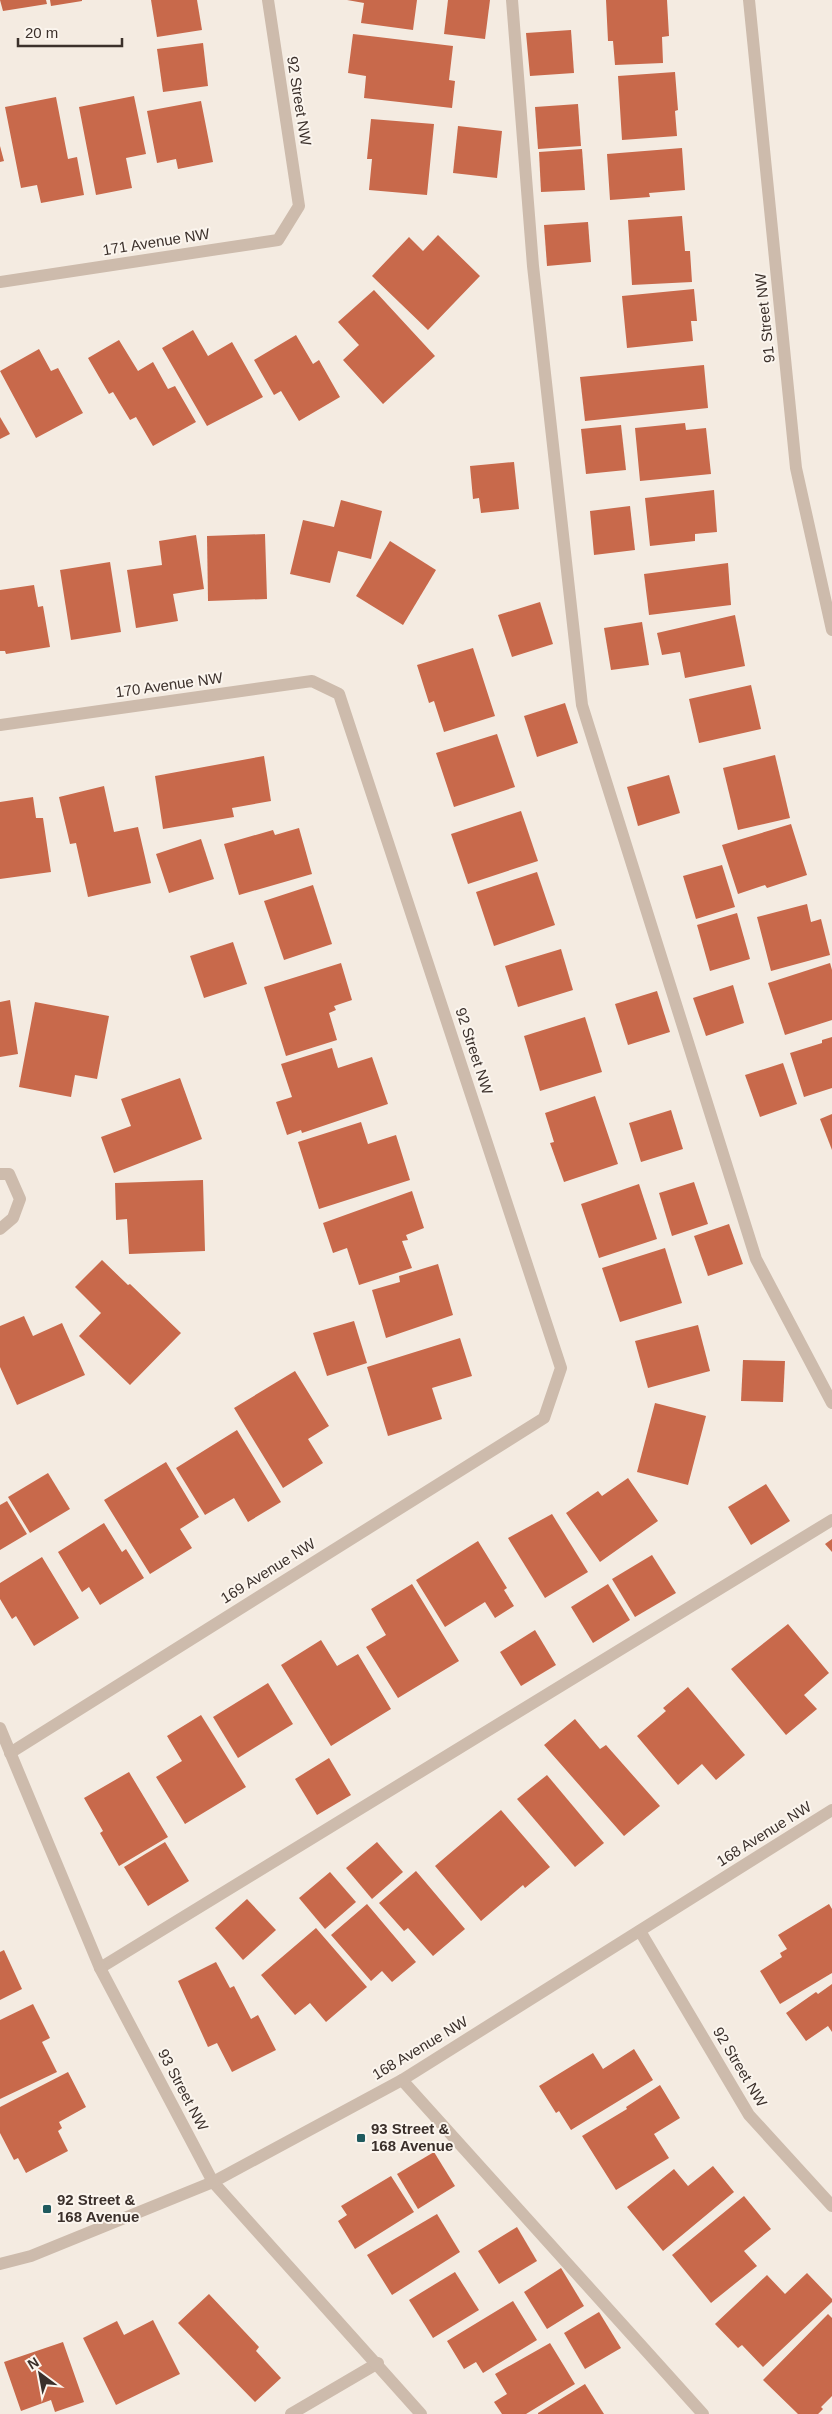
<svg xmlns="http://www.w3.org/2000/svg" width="832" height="2414" viewBox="0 0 832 2414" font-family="Arial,sans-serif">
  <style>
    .building { fill: #c8694b }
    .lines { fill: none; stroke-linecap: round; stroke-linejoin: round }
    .service { stroke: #cdbbac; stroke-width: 12 }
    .minor { stroke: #cdbbac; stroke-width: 12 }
    .tertiary { stroke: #cdbbac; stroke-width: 12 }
    .poi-dot { fill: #1f5a5e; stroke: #fbf5ee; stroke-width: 2 }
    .labels { text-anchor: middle; stroke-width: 4; stroke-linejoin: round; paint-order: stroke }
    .street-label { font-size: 15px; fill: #3b302b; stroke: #fbf5ee }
    .poi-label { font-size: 15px; font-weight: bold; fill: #3b302b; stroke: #fbf5ee; text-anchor: start }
  </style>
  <rect width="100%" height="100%" fill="#f4ebe1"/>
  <g class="building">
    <polygon points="0,0 46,0 47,4 3,11"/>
    <polygon points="50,0 82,0 82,1 51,6"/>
    <polygon points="151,0 197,0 202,30 157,37"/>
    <polygon points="347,0 417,0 413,30 361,23 364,3"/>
    <polygon points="448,0 490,0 485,39 444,34"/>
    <polygon points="606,0 667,0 669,36 662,37 663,63 615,65 613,41 608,41"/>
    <polygon points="571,30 574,73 530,76 526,33"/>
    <polygon points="353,34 453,46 449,80 455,81 452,108 364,98 366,76 348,73"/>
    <polygon points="203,43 208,86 163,92 157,49"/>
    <polygon points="675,72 678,110 675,111 677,136 622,140 618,76"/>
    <polygon points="134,96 146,154 126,158 132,188 96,195 79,107"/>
    <polygon points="56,97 68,159 77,157 84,195 41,203 37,185 21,188 5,107"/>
    <polygon points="201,101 213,162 178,169 176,159 157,163 147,111"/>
    <polygon points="578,104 581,146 538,149 535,107"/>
    <polygon points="371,119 434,124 427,195 369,190 372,159 367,159"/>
    <polygon points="458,126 502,131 497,178 453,173"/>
    <polygon points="0,146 4,161 0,162"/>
    <polygon points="682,148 685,190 649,193 650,197 610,200 607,154"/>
    <polygon points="582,149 585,190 541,192 539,152"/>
    <polygon points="682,216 685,251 690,251 692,282 632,285 628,220"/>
    <polygon points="588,222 591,262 547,266 544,225"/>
    <polygon points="438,235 480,276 428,330 372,276 409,237 423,251"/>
    <polygon points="694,289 697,321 691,321 693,341 627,348 622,296"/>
    <polygon points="374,290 435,356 383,404 343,360 359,345 338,322"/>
    <polygon points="193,330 208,356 232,342 263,397 207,426 162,348"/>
    <polygon points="296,335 313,364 319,360 340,397 299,421 281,391 274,395 254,360"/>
    <polygon points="119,340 138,371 153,362 168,389 175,386 196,422 153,446 136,417 130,420 113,392 109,394 88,358"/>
    <polygon points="39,349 51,371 58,368 83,413 36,438 0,371"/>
    <polygon points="704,365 708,408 585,421 580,377"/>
    <polygon points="0,417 10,434 0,439"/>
    <polygon points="685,423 686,430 706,428 711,474 640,481 635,428"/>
    <polygon points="621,425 626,470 586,474 581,429"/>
    <polygon points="514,462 519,509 481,513 479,498 473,499 470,466"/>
    <polygon points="714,490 717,532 695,534 695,541 650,546 645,498"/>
    <polygon points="341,500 382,511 371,559 338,551 330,583 290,574 303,520 334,527"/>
    <polygon points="630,506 635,550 594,555 590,511"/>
    <polygon points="265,534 267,599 208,601 207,536"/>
    <polygon points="196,535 204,589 173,594 178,621 136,628 127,570 162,565 159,541"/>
    <polygon points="390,541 436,570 403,625 356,596"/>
    <polygon points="110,562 121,632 71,640 60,570"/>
    <polygon points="728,563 731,605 649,615 644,574"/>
    <polygon points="34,585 38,607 43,606 50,647 6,654 5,651 0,651 0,590"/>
    <polygon points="540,602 553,644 512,657 498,615"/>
    <polygon points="735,615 745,666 685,678 680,652 662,655 657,633"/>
    <polygon points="642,622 649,665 611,670 604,628"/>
    <polygon points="473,648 495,716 444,732 434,701 429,703 417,665"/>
    <polygon points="751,685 761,729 699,743 689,699"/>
    <polygon points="565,703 578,743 537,757 524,716"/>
    <polygon points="497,734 515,787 454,807 436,753"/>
    <polygon points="775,755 790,818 738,830 723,768"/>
    <polygon points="264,756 271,801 232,808 234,817 163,829 155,776"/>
    <polygon points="669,775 680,813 638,826 627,787"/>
    <polygon points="104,786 114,832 138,827 151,883 88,897 76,843 70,844 59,797"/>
    <polygon points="33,797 36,818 43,818 51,872 0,879 0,802"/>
    <polygon points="521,811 538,861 468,884 451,834"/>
    <polygon points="791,824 807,875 767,888 765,885 738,894 722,845"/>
    <polygon points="299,828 312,874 239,895 224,844 273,830 275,835"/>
    <polygon points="201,839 214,879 169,893 156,854"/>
    <polygon points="722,865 735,907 696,919 683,876"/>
    <polygon points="537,872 555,925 494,946 476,892"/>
    <polygon points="313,885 332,944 284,960 264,901"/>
    <polygon points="807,904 811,922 821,919 830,955 771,971 757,917"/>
    <polygon points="737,913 750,959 710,971 697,925"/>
    <polygon points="233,942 247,984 204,998 190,956"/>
    <polygon points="561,949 573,990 518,1007 505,966"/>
    <polygon points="341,963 352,1000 334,1006 336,1010 329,1013 337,1040 286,1056 264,987"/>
    <polygon points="830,963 832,970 832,1020 785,1035 768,983"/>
    <polygon points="733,985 744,1023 706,1036 693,998"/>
    <polygon points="657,991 670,1032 628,1045 615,1004"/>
    <polygon points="10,1000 18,1054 0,1057 0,1002"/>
    <polygon points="35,1002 109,1016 97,1079 75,1075 71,1097 19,1087"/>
    <polygon points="585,1017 602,1072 540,1091 524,1036"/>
    <polygon points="832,1037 832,1088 804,1097 790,1053 822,1043 822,1040"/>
    <polygon points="332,1048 338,1068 372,1057 388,1104 302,1133 301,1130 287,1135 276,1102 292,1097 281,1064"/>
    <polygon points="783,1063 797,1104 760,1117 745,1075"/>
    <polygon points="180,1078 202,1139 114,1173 101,1137 131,1126 121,1099"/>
    <polygon points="595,1096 618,1164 564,1182 550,1143 554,1142 545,1113"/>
    <polygon points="671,1110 683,1149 641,1162 629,1123"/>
    <polygon points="832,1114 832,1150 820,1119"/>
    <polygon points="361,1122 368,1144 396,1135 410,1180 319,1209 298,1142"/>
    <polygon points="203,1180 205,1251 129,1254 127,1219 116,1220 115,1183"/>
    <polygon points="694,1182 708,1224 672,1236 659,1193"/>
    <polygon points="639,1184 657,1239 599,1258 581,1204"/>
    <polygon points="412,1191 424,1228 406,1235 408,1240 402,1241 412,1268 359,1285 347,1248 333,1253 323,1223"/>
    <polygon points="729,1224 743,1264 708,1276 694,1236"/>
    <polygon points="665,1248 682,1303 620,1322 602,1268"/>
    <polygon points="102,1260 128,1285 130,1284 181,1333 130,1385 79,1336 101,1313 75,1287"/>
    <polygon points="438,1264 453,1315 386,1338 372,1290 400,1282 399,1276"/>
    <polygon points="24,1316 33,1336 62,1323 85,1375 17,1405 0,1367 0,1326"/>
    <polygon points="354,1321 367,1363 327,1376 313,1333"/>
    <polygon points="698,1325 710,1371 648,1388 635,1341"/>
    <polygon points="460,1338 472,1376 432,1388 442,1419 388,1436 367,1367"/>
    <polygon points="743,1360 785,1361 783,1402 741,1401"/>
    <polygon points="295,1371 329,1426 308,1439 323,1463 283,1488 234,1408"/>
    <polygon points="655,1403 706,1416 688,1485 637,1472"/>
    <polygon points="237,1430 281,1502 248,1522 234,1498 205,1515 176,1468"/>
    <polygon points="166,1462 199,1517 180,1529 192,1548 150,1574 104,1500"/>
    <polygon points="48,1473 70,1509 30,1533 8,1497"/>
    <polygon points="628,1478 658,1521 600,1562 566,1513 598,1491 602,1496"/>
    <polygon points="766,1484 790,1521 751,1545 728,1507"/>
    <polygon points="7,1501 27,1534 0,1550 0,1505"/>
    <polygon points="552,1514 588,1572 545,1598 508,1538"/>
    <polygon points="104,1523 122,1552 126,1549 144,1578 100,1605 89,1587 82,1592 58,1552"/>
    <polygon points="832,1539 832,1552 825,1544"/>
    <polygon points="478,1541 507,1588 504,1590 514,1606 495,1618 485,1602 445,1627 416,1580"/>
    <polygon points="652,1555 676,1593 635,1617 612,1579"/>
    <polygon points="42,1557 79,1618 34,1646 16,1616 12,1619 0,1599 0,1583"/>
    <polygon points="412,1584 459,1661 398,1698 366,1647 386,1635 371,1609"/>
    <polygon points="608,1584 630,1620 593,1643 571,1607"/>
    <polygon points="788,1624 829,1673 804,1695 817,1709 786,1735 731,1669"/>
    <polygon points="535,1630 556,1665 521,1686 500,1652"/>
    <polygon points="321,1640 337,1666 358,1654 391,1709 331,1746 281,1665"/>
    <polygon points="268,1683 293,1724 238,1758 213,1717"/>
    <polygon points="688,1687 745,1755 716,1780 702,1764 678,1785 637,1736 666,1711 663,1708"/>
    <polygon points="201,1715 246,1787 185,1824 156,1777 182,1761 167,1736"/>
    <polygon points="575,1719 600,1749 606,1745 660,1806 624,1836 544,1745"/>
    <polygon points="329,1758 351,1795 317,1815 295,1779"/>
    <polygon points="129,1772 168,1837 119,1866 100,1833 103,1831 84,1798"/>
    <polygon points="547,1775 604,1843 575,1867 517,1799"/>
    <polygon points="501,1810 550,1867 525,1888 523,1885 481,1921 435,1866"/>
    <polygon points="165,1842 189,1881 148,1906 124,1867"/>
    <polygon points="377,1842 403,1872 372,1899 346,1868"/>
    <polygon points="416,1871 465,1929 433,1956 408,1928 404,1931 379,1903"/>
    <polygon points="330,1872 356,1902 325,1929 299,1898"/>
    <polygon points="247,1899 276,1930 243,1960 215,1928"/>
    <polygon points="367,1904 416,1962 392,1982 382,1971 371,1981 331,1935"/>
    <polygon points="829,1904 832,1909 832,1973 780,2004 760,1971 782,1957 780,1953 787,1949 778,1935"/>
    <polygon points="316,1928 367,1987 326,2022 310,2003 295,2015 261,1975"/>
    <polygon points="4,1950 22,1989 0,2000 0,1952"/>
    <polygon points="216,1962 230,1988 234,1986 251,2019 258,2015 276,2050 232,2072 217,2043 208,2047 178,1981"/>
    <polygon points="832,1984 832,2032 828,2026 806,2041 786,2013 816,1992 818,1994"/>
    <polygon points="33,2004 50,2038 42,2042 57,2072 0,2099 0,2020"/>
    <polygon points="634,2049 653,2080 571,2130 559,2111 556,2113 539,2086 593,2053 603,2069"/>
    <polygon points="68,2072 86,2107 59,2122 62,2128 58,2131 68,2151 26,2173 18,2158 14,2160 0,2133 0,2107"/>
    <polygon points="660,2085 680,2118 654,2134 669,2158 616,2190 582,2136 627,2109 626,2107"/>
    <polygon points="434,2152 455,2186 418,2209 397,2174"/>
    <polygon points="713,2166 734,2192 663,2251 627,2207 674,2169 688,2186"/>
    <polygon points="391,2176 414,2212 355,2249 338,2221 347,2215 341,2206"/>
    <polygon points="744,2196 771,2229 744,2251 757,2266 711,2303 672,2255"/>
    <polygon points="437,2214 460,2252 392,2295 367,2255"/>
    <polygon points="517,2227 537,2261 499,2284 478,2251"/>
    <polygon points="561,2268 584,2306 547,2329 524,2292"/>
    <polygon points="455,2272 479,2310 433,2338 409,2300"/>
    <polygon points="807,2273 832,2299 832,2302 763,2367 742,2345 738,2348 715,2324 767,2275 785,2294"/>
    <polygon points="209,2294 259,2347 256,2351 281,2378 255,2402 178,2323"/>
    <polygon points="513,2301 537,2340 483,2373 476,2362 464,2369 447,2341"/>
    <polygon points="599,2312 621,2348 585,2369 564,2333"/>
    <polygon points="828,2314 832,2318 832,2396 821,2407 823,2409 818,2414 798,2414 763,2380"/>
    <polygon points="153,2320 180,2374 116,2405 83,2338 117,2321 124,2335"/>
    <polygon points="63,2342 84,2402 55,2412 51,2400 21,2411 4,2362"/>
    <polygon points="550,2343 575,2384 526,2414 502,2414 494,2402 507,2394 495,2374"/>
    <polygon points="585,2384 604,2414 538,2414 538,2413"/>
  </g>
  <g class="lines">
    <g class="service">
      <polyline points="512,0 533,266 582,705 756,1259 832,1403"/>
      <polyline points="100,1968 832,1520"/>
      <polyline points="402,2080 703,2414"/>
      <polyline points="291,2414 378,2363"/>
    </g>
    <g class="minor">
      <polyline points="0,282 278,240 299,206 268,0"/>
      <polyline points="0,725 312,681 339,694 561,1368 544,1418 10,1753"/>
      <polyline points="0,1174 9,1174 20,1199 13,1218 0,1229"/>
      <polyline points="0,1728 100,1968 213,2182 421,2414"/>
      <polyline points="640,1931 749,2115 832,2206"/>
    </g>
    <g class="tertiary">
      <polyline points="749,0 796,468 832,630"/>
      <polyline points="0,2264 31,2256 213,2182 402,2080 832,1810"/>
    </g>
  </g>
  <g class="poi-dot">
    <rect x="356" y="2133" width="10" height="10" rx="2.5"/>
    <rect x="42" y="2204" width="10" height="10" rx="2.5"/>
  </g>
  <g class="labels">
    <g class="street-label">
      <text transform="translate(299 101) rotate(81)" y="5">92 Street NW</text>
      <text transform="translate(156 242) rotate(-9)" y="5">171 Avenue NW</text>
      <text transform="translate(765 318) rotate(-96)" y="5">91 Street NW</text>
      <text transform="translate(169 685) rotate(-8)" y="5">170 Avenue NW</text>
      <text transform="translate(474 1051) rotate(72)" y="5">92 Street NW</text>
      <text transform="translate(268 1571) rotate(-32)" y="5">169 Avenue NW</text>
      <text transform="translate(764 1834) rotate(-32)" y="5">168 Avenue NW</text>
      <text transform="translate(420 2048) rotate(-31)" y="5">168 Avenue NW</text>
      <text transform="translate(740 2067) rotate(59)" y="5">92 Street NW</text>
      <text transform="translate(183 2090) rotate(62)" y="5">93 Street NW</text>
    </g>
    <g class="poi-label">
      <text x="371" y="2134">93 Street &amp;<tspan x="371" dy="17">168 Avenue</tspan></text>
      <text x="57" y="2205">92 Street &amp;<tspan x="57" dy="17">168 Avenue</tspan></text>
    </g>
  </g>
  <g transform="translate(40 2374) rotate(328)" stroke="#fbf5ee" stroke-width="4" paint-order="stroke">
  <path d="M0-4L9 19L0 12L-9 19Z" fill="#3b302b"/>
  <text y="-8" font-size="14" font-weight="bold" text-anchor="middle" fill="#3b302b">N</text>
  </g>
  <path d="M18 38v8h104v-8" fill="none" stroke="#3b302b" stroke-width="2.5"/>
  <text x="25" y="38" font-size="15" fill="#3b302b" stroke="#fbf5ee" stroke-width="4" paint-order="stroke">20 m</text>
</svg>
